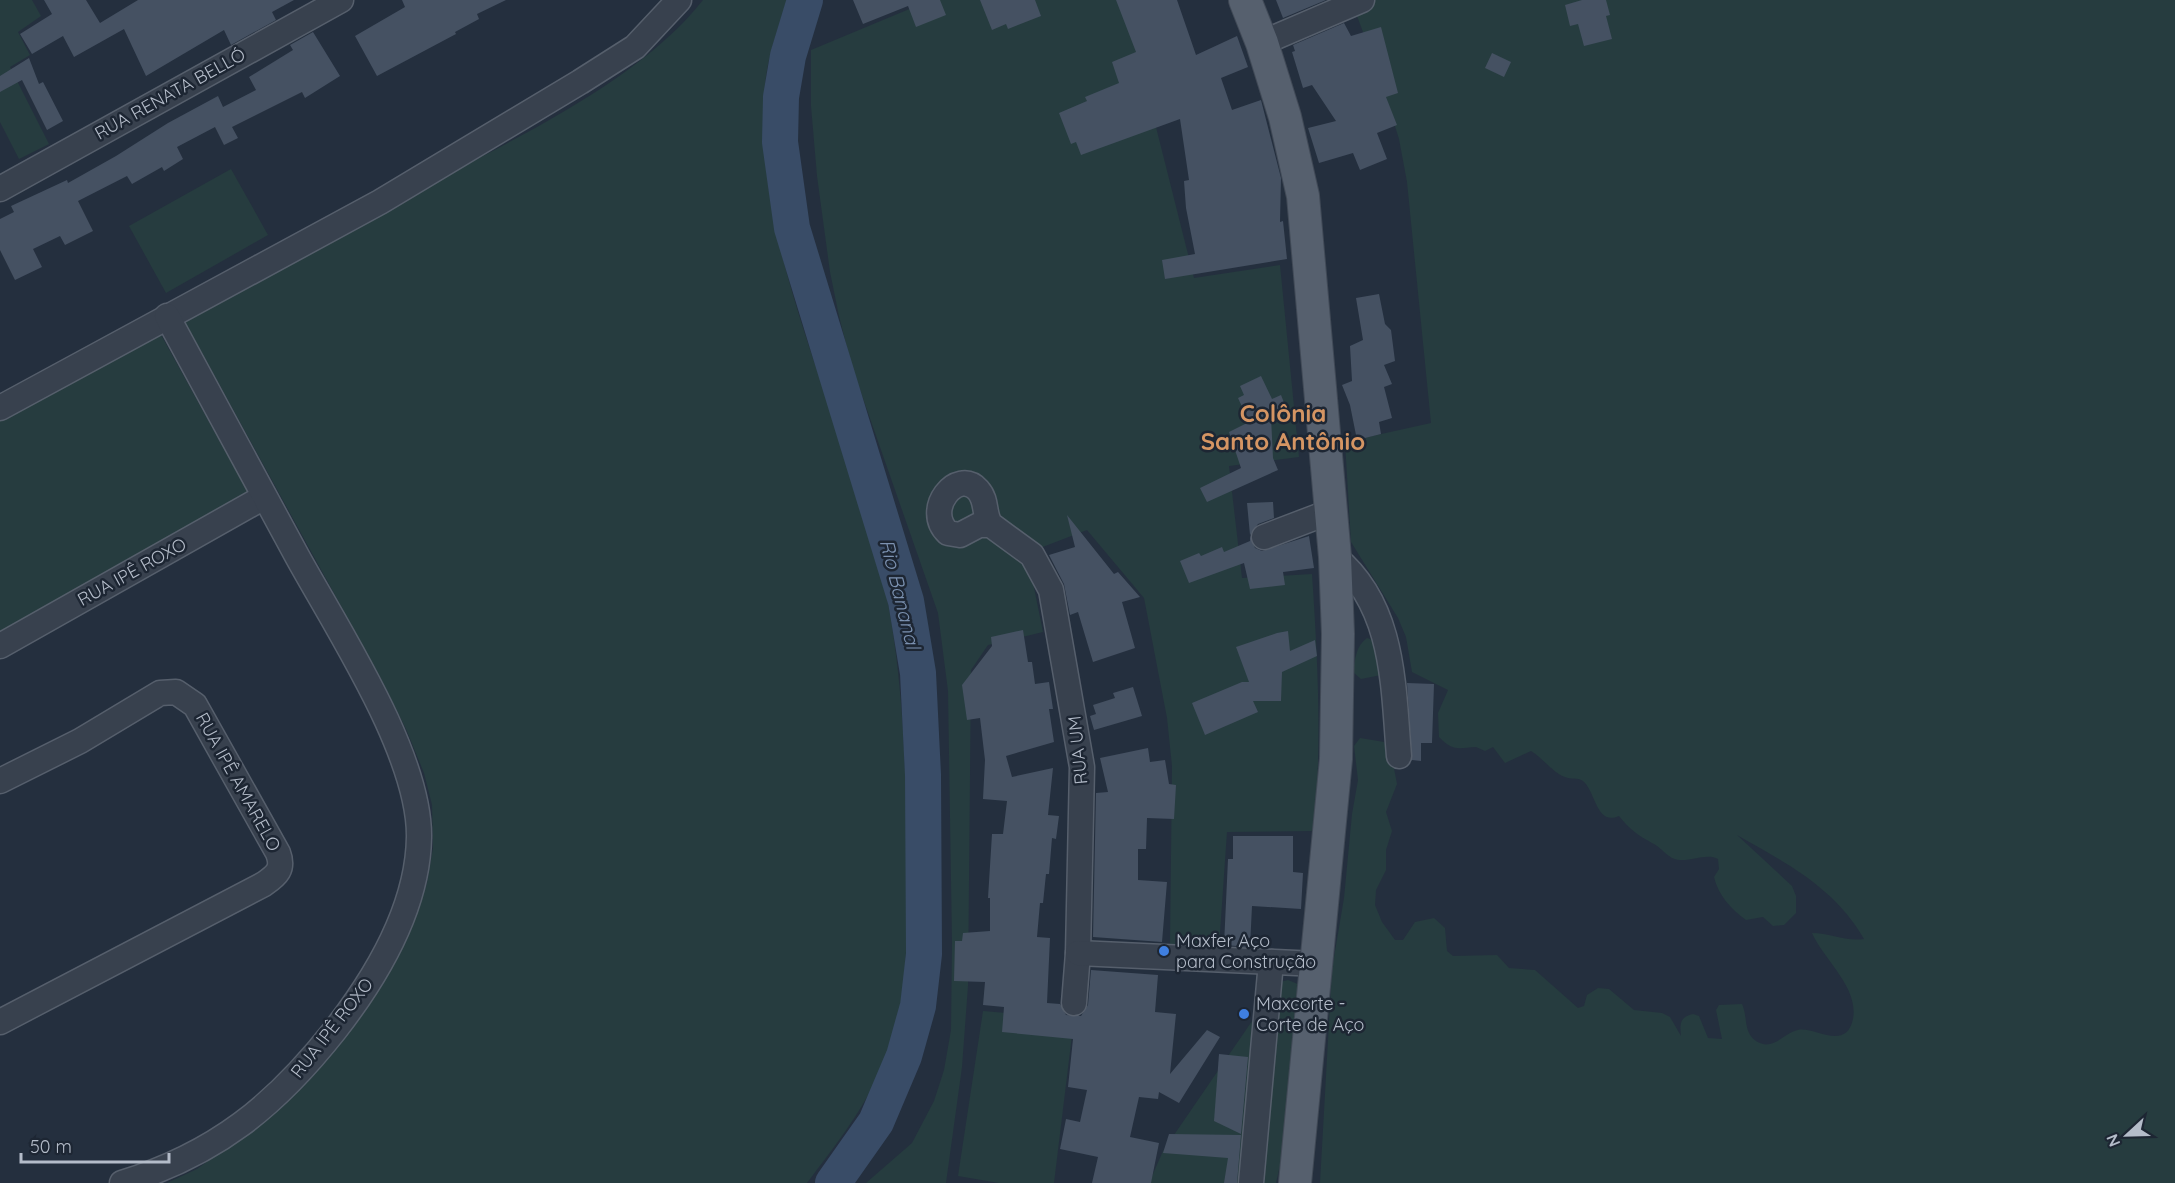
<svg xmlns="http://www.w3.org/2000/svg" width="2175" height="1183" viewBox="0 0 2175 1183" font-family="Quicksand,sans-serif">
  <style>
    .green { fill: #263c3f }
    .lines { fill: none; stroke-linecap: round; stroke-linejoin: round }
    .river { stroke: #394c67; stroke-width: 36 }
    .building { fill: #455162 }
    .minor-casing { stroke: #565f6c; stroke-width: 27 }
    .major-casing { stroke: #414a57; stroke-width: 34 }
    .minor { stroke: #38414e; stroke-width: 24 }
    .major { stroke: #56606e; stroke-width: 32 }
    .shop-dot { fill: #3f7fe0; stroke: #1d2633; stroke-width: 2 }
    .labels { text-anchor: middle; stroke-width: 5; stroke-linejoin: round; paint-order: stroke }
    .street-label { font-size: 18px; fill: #b4bcc9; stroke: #1d2633 }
    .poi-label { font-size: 18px; fill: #b4bcc9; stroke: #1d2633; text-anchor: start }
    .water-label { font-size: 20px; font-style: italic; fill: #7c92b1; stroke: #1d2633 }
    .district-label { font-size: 24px; font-weight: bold; fill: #d59563; stroke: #1d2633 }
  </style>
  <rect width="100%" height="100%" fill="#242f3e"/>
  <g class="green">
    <polygon points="0,0 32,0 41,16 18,32 30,55 10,67 49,144 19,159 0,122"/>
    <path d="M703 0H787C778 28 768 55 765 84 751 226 827 385 868 520 902 631 906 747 907 863 907 928 910 996 886 1058 866 1107 838 1142 807 1183H167L197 1169 224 1149 395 956 416 916 427 883 433 848 432 805 424 773 406 729 380 677 185 322C256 281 326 240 398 201 494 148 635 87 703 0Z"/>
    <path d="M931 0H1124L1194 278 1280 265 1299 457 1229 466 1242 578 1312 574C1318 662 1322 743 1314 831L1227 832 1219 947 1170 945 1172 766 1167 718 1144 598 1087 530 1027 553 1043 632 988 645 971 670 968 986 962 1067 946 1183H866L912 1143 934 1101 944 1070 951 1030 952 943 948 691 938 613 851 364 839 316 830 272 817 176 811 106V50Z"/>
    <path d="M1351 0H2175V1183H1320L1332 969 1344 898 1352 814 1358 780 1354 746 1360 738 1384 742 1393 763 1397 784 1386 812 1392 831 1386 850V870L1376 890 1375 905 1382 922 1395 940H1403L1415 922 1434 918 1445 928 1447 951 1453 956 1497 955 1509 968 1535 970 1578 1008 1584 1006 1587 995 1598 988 1609 989 1634 1010 1662 1013 1670 1017 1681 1036C1680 1025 1679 1017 1693 1014L1699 1016 1708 1038 1722 1039 1716 1010 1719 1005 1742 1004C1748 1017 1743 1032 1756 1041 1773 1052 1783 1033 1798 1030 1814 1026 1846 1052 1853 1019 1859 987 1823 959 1812 933 1830 933 1846 942 1864 939 1835 888 1786 863 1737 835L1792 886 1796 896V913L1784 925 1773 926 1763 917 1746 920C1731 909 1718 895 1714 877L1719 869 1718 859C1707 853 1692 861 1680 860 1667 859 1663 848 1652 843 1638 835 1630 830 1619 816 1596 826 1596 792 1583 781 1577 777 1571 780 1565 777 1553 773 1543 758 1531 751L1505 763 1493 747 1485 751 1476 747C1459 748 1453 752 1439 737L1438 713 1448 690 1412 672 1406 637 1398 618 1351 542 1345 442 1431 423 1407 182 1399 139 1378 72Z"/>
    <polygon points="231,169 268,235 166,293 129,226"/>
    <polygon points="160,333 250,496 0,640 0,420"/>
    <path d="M1367 638 1373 640 1381 675 1361 679 1353 672C1355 659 1356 646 1367 638Z"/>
    <polygon points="1288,980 1300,985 1289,1126 1276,1183 1149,1183 1163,1151 1274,989 1280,982"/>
    <polygon points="983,1011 1074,1019 1054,1183 999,1183 958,1176"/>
  </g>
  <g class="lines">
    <polyline class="river" points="805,0 788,56 781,97 780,142 792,228 906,601 918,673 923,775 924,954 918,1006 904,1056 876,1122 833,1183"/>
  </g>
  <g class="building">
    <polygon points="44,0 86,0 100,23 138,0 294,0 272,12 276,20 231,45 224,30 146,76 124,29 74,57 63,36 32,54 20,34 52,14"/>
    <polygon points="402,0 506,0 477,14 479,19 455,32 456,34 377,76 355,36 405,7"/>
    <polygon points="853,0 940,0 946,15 916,27 908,6 863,24"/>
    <polygon points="980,0 1035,0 1041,16 1008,29 1006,24 992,30"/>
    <polygon points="1116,0 1177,0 1196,55 1237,36 1248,67 1221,78 1232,110 1261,100 1281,178 1280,222 1283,221 1287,259 1165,279 1162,260 1195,254 1186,208 1184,181 1189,180 1180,119 1081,155 1076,142 1071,144 1059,113 1087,101 1085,97 1119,83 1112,62 1136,52"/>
    <polygon points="1276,0 1326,0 1283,18"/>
    <polygon points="1582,0 1606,0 1610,15 1606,16 1612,39 1584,46 1578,24 1570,26 1565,5"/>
    <polygon points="1344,23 1351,36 1381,27 1398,93 1386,97 1397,125 1377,133 1387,159 1360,170 1353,153 1319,163 1308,128 1336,121 1312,85 1303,88 1292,52 1295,51 1293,45"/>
    <polygon points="313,32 340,76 305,98 302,92 232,127 238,138 224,145 215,127 177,147 183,159 164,171 162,167 132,184 127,176 78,201 93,231 65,245 60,236 33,249 42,267 15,280 0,250 0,219 14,212 11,206 67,180 68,183 116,156 168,123 218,96 223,107 256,90 249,77 293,50 290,45"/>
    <polygon points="1492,53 1511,62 1504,77 1485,68"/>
    <polygon points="29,58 39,84 43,82 63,121 47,130 22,80 0,92 0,76"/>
    <polygon points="1379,294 1385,324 1391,330 1395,361 1384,365 1392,384 1384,387 1392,418 1379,422 1381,434 1357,440 1350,405 1342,385 1352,381 1350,346 1363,340 1356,298"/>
    <polygon points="1261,376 1272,399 1281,395 1287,410 1271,417 1273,458 1278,470 1207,502 1200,488 1241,468 1229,432 1249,422 1238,398 1244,395 1240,386"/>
    <polygon points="1273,502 1274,518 1258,524 1250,535 1247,503"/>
    <polygon points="1067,515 1114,574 1118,572 1140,597 1122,602 1135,648 1093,662 1078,612 1070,615 1064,584 1049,555 1075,547"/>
    <polygon points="1250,536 1255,548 1262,551 1309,536 1314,568 1283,572 1285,585 1250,589 1244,563 1189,583 1180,561 1199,553 1201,556 1222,547 1224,552 1250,541"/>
    <polygon points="1023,630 1028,662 1032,662 1035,684 1049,682 1053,709 1049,709 1054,742 1006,756 1012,777 1053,768 1048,815 1059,816 1056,839 1052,838 1049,874 1046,874 1043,903 1040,903 1037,937 1050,938 1047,1003 1060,1004 1066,1015 1081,1016 1088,1005 1091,970 1158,975 1155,1012 1176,1014 1170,1074 1207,1030 1220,1037 1179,1103 1159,1092 1158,1099 1139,1097 1130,1137 1159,1143 1151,1183 1092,1183 1098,1157 1060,1149 1066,1119 1080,1122 1087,1090 1068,1087 1073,1039 1002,1032 1004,1007 983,1005 985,982 954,981 955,941 962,941 963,933 990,931 990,898 988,898 992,834 1003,834 1007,801 983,799 985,760 980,718 967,720 962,685 992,646 991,637"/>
    <polygon points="1288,631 1290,651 1315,640 1317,656 1282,672 1281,701 1253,701 1258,712 1205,735 1192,703 1242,682 1249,682 1236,647 1277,633"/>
    <polygon points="1407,683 1434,684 1432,743 1421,743 1421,761 1412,760"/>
    <polygon points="1133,687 1142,716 1094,730 1090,716 1096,714 1093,705 1115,698 1113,693"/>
    <polygon points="1148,748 1150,762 1165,760 1169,784 1176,785 1174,819 1147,818 1146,849 1138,849 1138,880 1167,882 1162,942 1093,937 1096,793 1108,792 1100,758"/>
    <polygon points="1233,836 1293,836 1293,872 1303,873 1301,909 1252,906 1250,947 1224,945 1228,859 1233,859"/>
    <polygon points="1219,1054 1248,1057 1241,1134 1214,1121"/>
    <polygon points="1169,1134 1241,1135 1237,1183 1224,1183 1228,1158 1163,1153"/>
  </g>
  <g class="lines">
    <defs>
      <g id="minor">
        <polyline points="1262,43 1362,0"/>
        <polyline points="0,189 341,0"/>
        <polyline points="0,408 380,202 580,82 635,47 679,0"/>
        <path d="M991 525C983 515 988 501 978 490 957 467 923 510 948 533L960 535 979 525H991L1032 555 1051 590 1082 767 1078 953 1074 1003"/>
        <polyline points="1264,537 1332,511"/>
        <path d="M1335 557C1395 606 1393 686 1399 756"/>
        <polyline points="0,646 264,497"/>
        <path d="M0 781 80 741 160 693 176 692 195 705 278 853C284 869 277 875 264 884L0 1022"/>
        <polyline points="1078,953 1317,964"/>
        <path d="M122 1183C216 1154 275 1106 335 1030 377 976 418 908 419 837 420 754 337 629 297 556 253 476 210 396 167 316"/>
        <polyline points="1251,1183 1271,962"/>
      </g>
      <polyline id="major" points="1245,0 1262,43 1285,117 1303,196 1335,557 1338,634 1336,759 1295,1183"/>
    </defs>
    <use href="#minor" class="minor-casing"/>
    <use href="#major" class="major-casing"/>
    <use href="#minor" class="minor"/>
    <use href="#major" class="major"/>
  </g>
  <g class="shop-dot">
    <circle cx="1164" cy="951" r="6"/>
    <circle cx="1244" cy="1014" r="6"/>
  </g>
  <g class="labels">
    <g class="street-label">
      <text transform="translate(170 94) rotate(-29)" y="6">RUA RENATA BELLÓ</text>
      <text transform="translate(132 572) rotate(-29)" y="6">RUA IPÊ ROXO</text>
      <text transform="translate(1078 750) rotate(-96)" y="6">RUA UM</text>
      <text transform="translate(238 782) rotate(61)" y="6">RUA IPÊ AMARELO</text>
      <text transform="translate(332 1028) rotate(-52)" y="6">RUA IPÊ ROXO</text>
    </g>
    <g class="poi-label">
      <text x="1176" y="947">Maxfer Aço<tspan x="1176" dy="21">para Construção</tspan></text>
      <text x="1256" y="1010">Maxcorte -<tspan x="1256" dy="21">Corte de Aço</tspan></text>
    </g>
    <g class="water-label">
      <text transform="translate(900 594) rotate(76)" y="7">Rio Bananal</text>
    </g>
    <g class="district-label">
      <text x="1283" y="422">Colônia<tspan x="1283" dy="28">Santo Antônio</tspan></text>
    </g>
  </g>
  <g transform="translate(2127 1135) rotate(248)" stroke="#1d2633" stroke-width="4.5" paint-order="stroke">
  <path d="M0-4.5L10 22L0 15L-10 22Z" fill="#b4bcc9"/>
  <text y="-9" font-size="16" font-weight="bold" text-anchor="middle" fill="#b4bcc9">N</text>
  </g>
  <path d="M21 1153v9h148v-9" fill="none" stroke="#b4bcc9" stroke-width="3"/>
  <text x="30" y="1153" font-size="18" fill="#b4bcc9" stroke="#1d2633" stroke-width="4.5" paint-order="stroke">50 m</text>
</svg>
